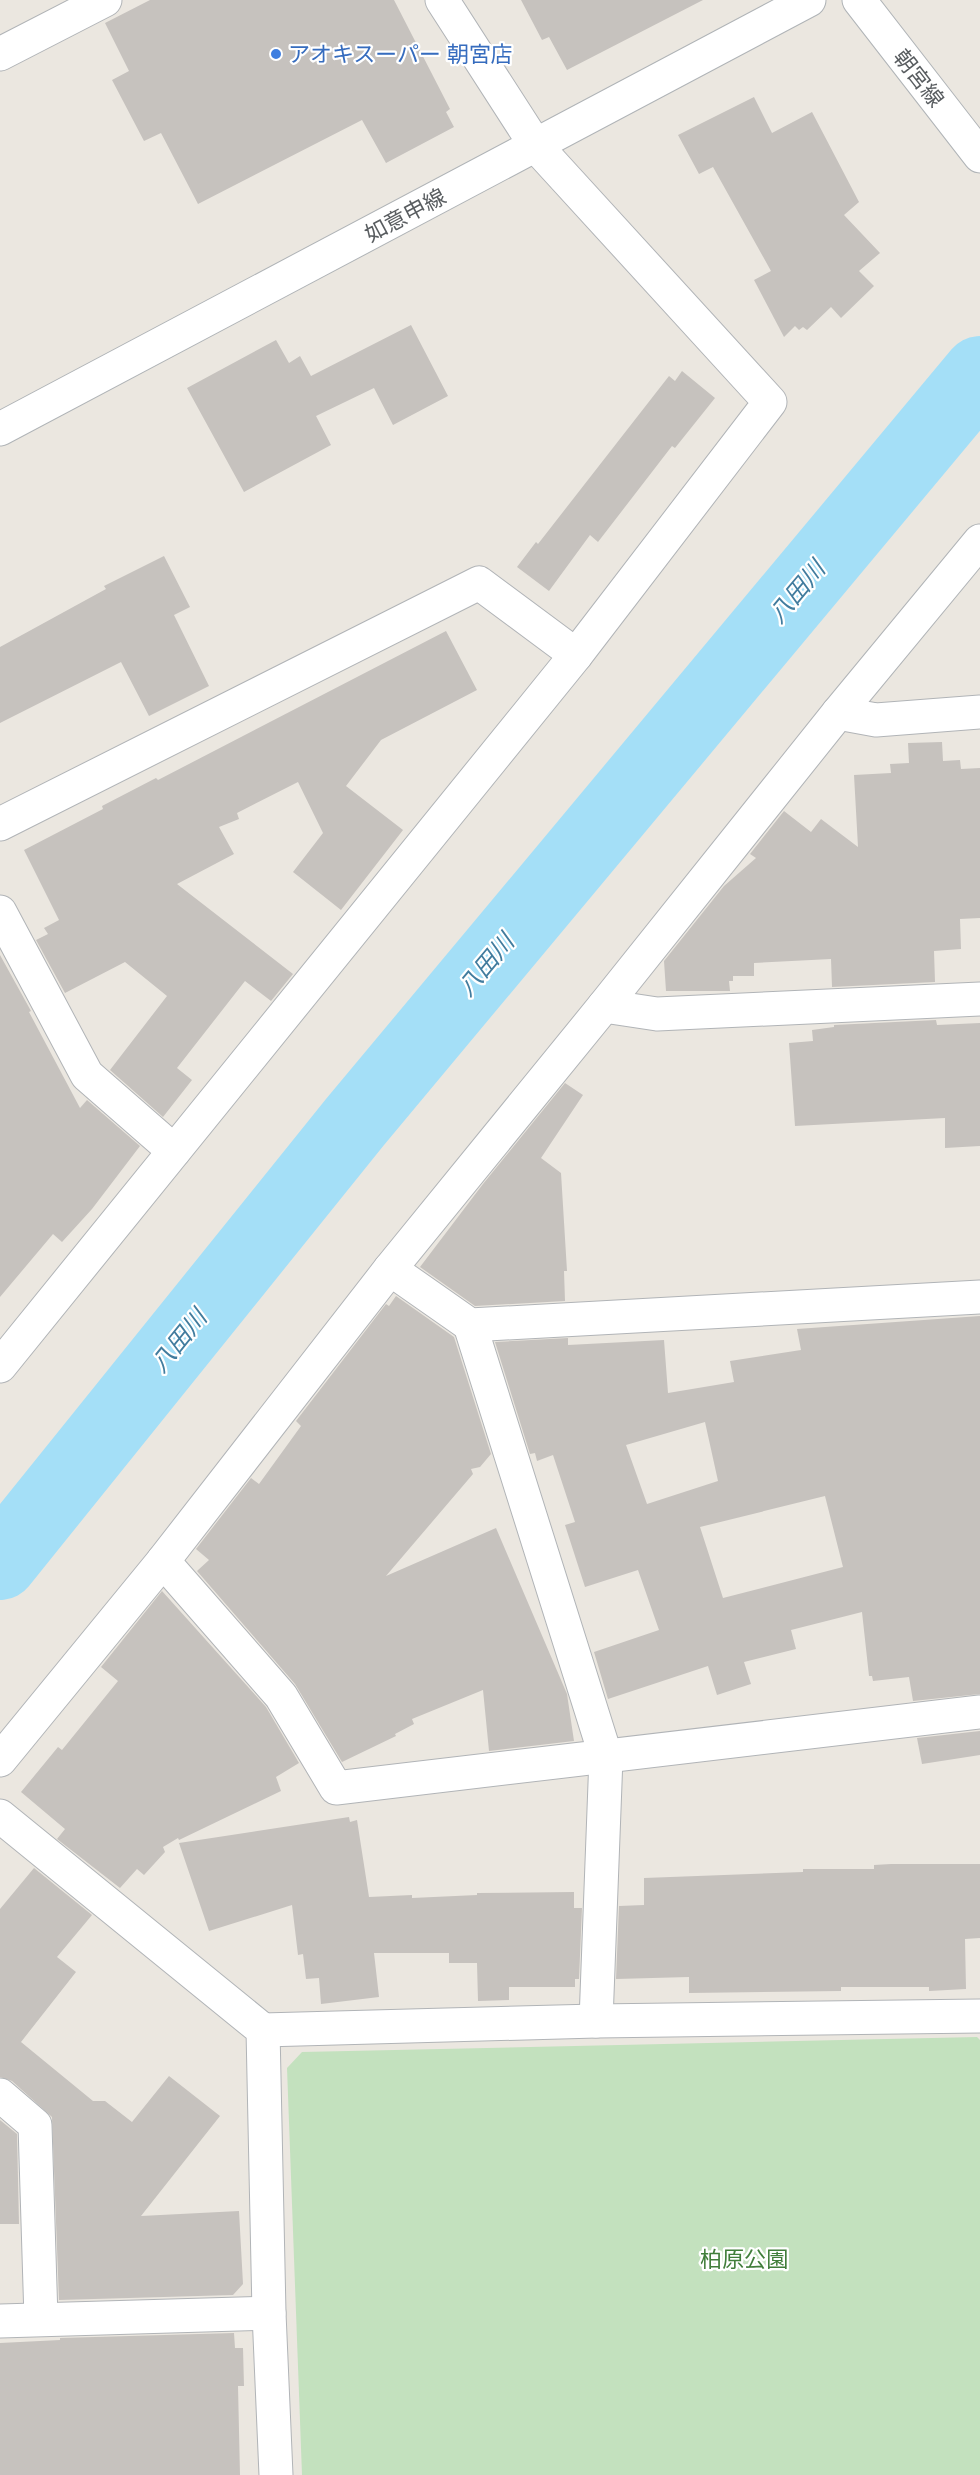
<svg xmlns="http://www.w3.org/2000/svg" width="980" height="2475" viewBox="0 0 980 2475" font-family="Mulish,'Noto Sans JP',sans-serif">
  <style>
    .green { fill: #c3e1be }
    .lines { fill: none; stroke-linecap: round; stroke-linejoin: round }
    .river { stroke: #a4dff7; stroke-width: 74 }
    .building { fill: #c6c2be; fill-rule: evenodd }
    .street-casing { stroke: #b1b4b7; stroke-width: 35 }
    .secondary-casing { stroke: #b0b4b7; stroke-width: 35 }
    .street { stroke: #fff; stroke-width: 33 }
    .secondary { stroke: #fff; stroke-width: 33 }
    .shop-dot { fill: #3f7fe0; stroke: #fff; stroke-width: 2 }
    .labels { text-anchor: middle; stroke-width: 4.5; stroke-linejoin: round; paint-order: stroke }
    .shop-label { font-size: 22px; fill: #366cbe; stroke: #fff; text-anchor: start }
    .street-label { font-size: 22px; fill: #595d60; stroke: #fff }
    .park-label { font-size: 22px; fill: #417e3b; stroke: #fff }
    .water-label { font-size: 24px; font-style: italic; fill: #417c9e; stroke: #fff }
  </style>
  <rect width="100%" height="100%" fill="#ebe7e0"/>
  <polygon class="green" points="977,2037 980,2040 980,2475 302,2475 287,2068 302,2052"/>
  <g class="lines">
    <polyline class="river" points="0,1563 355,1122 980,373"/>
  </g>
  <g class="building">
    <polygon points="150,0 394,0 450,109 446,112 454,127 386,163 362,120 198,204 161,133 144,141 112,80 129,71 105,23"/>
    <polygon points="521,0 703,0 567,70 549,37 542,40"/>
    <polygon points="754,97 772,133 812,112 859,202 844,215 880,253 859,271 874,286 841,318 831,307 807,330 803,327 799,330 795,326 784,337 754,280 771,271 713,167 699,174 678,135"/>
    <polygon points="411,325 448,396 393,425 374,388 316,416 331,445 244,492 187,388 276,340 289,363 300,356 311,376"/>
    <polygon points="682,371 715,398 675,448 672,446 598,542 590,535 549,591 517,567 536,542 538,544 669,376 675,381"/>
    <polygon points="164,556 190,607 174,615 209,686 149,716 121,662 0,723 0,647 106,589 104,586"/>
    <polygon points="446,631 477,690 381,740 346,786 403,830 341,910 293,872 323,833 298,782 237,813 239,819 219,827 234,854 177,884 293,974 271,1001 245,981 177,1068 192,1080 163,1117 110,1070 167,996 125,962 65,993 36,940 48,934 44,928 59,920 24,850 103,809 102,806 156,778 158,780"/>
    <polygon points="942,742 943,761 960,760 961,769 980,768 980,918 960,919 961,949 934,951 935,982 832,987 831,959 754,963 754,976 733,976 733,981 729,981 730,991 666,991 664,961 724,886 756,858 750,854 784,811 811,832 821,819 858,847 854,775 891,773 890,764 909,763 908,743"/>
    <polygon points="0,955 31,1011 29,1012 80,1108 87,1100 140,1146 92,1209 62,1242 53,1234 0,1297"/>
    <polygon points="936,1020 937,1025 980,1023 980,1146 945,1148 945,1118 795,1126 789,1043 813,1041 812,1030 834,1027 834,1025"/>
    <polygon points="565,1083 583,1095 541,1158 561,1173 567,1271 564,1271 565,1301 475,1306 420,1267 483,1184"/>
    <polygon points="396,1296 454,1337 491,1454 480,1467 471,1469 473,1474 386,1576 496,1528 567,1694 574,1741 489,1751 483,1690 412,1719 414,1724 395,1734 396,1736 342,1762 295,1684 197,1571 209,1560 196,1549 251,1478 259,1484 301,1426 296,1421 386,1304 389,1306"/>
    <path d="M980 1316V1694L913 1701 909 1677 873 1681 872 1676H869L862 1612 791 1630 796 1649 744 1662 751 1684 717 1695 708 1666 608 1699 594 1652 659 1630 638 1570 585 1587 565 1525 575 1522 553 1455 537 1461 535 1453 530 1454 495 1342 568 1338V1345L664 1340 668 1393 734 1382 730 1361 801 1350 797 1329ZM705 1422 718 1481 647 1504 626 1445ZM825 1496 843 1567 723 1598 700 1527Z"/>
    <polygon points="162,1591 266,1707 299,1763 276,1777 281,1791 179,1840 178,1838 163,1847 165,1852 144,1875 137,1869 120,1888 57,1839 65,1829 21,1792 58,1747 62,1750 118,1681 101,1667"/>
    <polygon points="980,1731 980,1755 922,1764 917,1738"/>
    <polygon points="349,1817 350,1822 357,1820 369,1897 412,1895 412,1898 477,1895 477,1893 574,1892 574,1908 582,1908 579,1979 575,1979 575,1987 509,1987 509,2000 478,2001 477,1963 449,1963 449,1953 374,1953 379,1997 321,2004 319,1978 306,1979 303,1954 298,1955 292,1905 209,1931 179,1843"/>
    <polygon points="891,1864 980,1864 980,1938 965,1939 966,1989 929,1991 929,1987 841,1987 841,1991 689,1993 689,1977 616,1979 619,1906 644,1905 644,1878 803,1872 803,1869 874,1869 874,1865"/>
    <polygon points="34,1868 92,1915 57,1957 76,1972 21,2042 93,2101 105,2101 132,2122 169,2076 220,2116 141,2216 239,2211 243,2284 233,2295 59,2300 52,2117 12,2081 0,2077 0,1909"/>
    <polygon points="0,2120 17,2134 19,2224 0,2224"/>
    <polygon points="234,2333 235,2348 243,2348 244,2386 238,2386 240,2475 0,2475 0,2343 60,2340 60,2338"/>
  </g>
  <g class="lines">
    <defs>
      <g id="street">
        <polyline points="0,54 105,0"/>
        <polyline points="838,713 876,720 980,712"/>
        <polyline points="0,824 479,583 576,655"/>
        <polyline points="0,912 87,1075 174,1151"/>
        <polyline points="604,1006 657,1014 980,999"/>
        <polyline points="390,1269 470,1325 980,1297"/>
        <polyline points="470,1325 606,1757 596,2021"/>
        <polyline points="0,1366 576,655 770,402 536,146 442,0"/>
        <polyline points="163,1561 281,1696 336,1788 980,1712"/>
        <polyline points="0,1760 163,1561 390,1269 604,1006 838,713 980,541"/>
        <polyline points="0,1816 263,2030 269,2313 276,2475"/>
        <polyline points="263,2030 596,2021 980,2016"/>
        <polyline points="0,2095 35,2125 41,2319"/>
        <polyline points="0,2321 269,2313"/>
      </g>
      <g id="secondary">
        <polyline points="859,0 980,156"/>
        <polyline points="0,429 809,0"/>
      </g>
    </defs>
    <use href="#street" class="street-casing"/>
    <use href="#secondary" class="secondary-casing"/>
    <use href="#street" class="street"/>
    <use href="#secondary" class="secondary"/>
  </g>
  <circle class="shop-dot" cx="276" cy="54" r="6"/>
  <g class="labels">
    <g class="shop-label">
      <text x="288" y="62">アオキスーパー 朝宮店</text>
    </g>
    <g class="street-label">
      <text transform="translate(919 78) rotate(52)" y="8">朝宮線</text>
      <text transform="translate(405 215) rotate(-28)" y="8">如意申線</text>
    </g>
    <g class="park-label">
      <text x="744" y="2267">柏原公園</text>
    </g>
    <g class="water-label">
      <text transform="translate(797 592) rotate(-50)" y="8">八田川</text>
      <text transform="translate(486 965) rotate(-50)" y="8">八田川</text>
      <text transform="translate(179 1341) rotate(-51)" y="8">八田川</text>
    </g>
  </g>
</svg>
